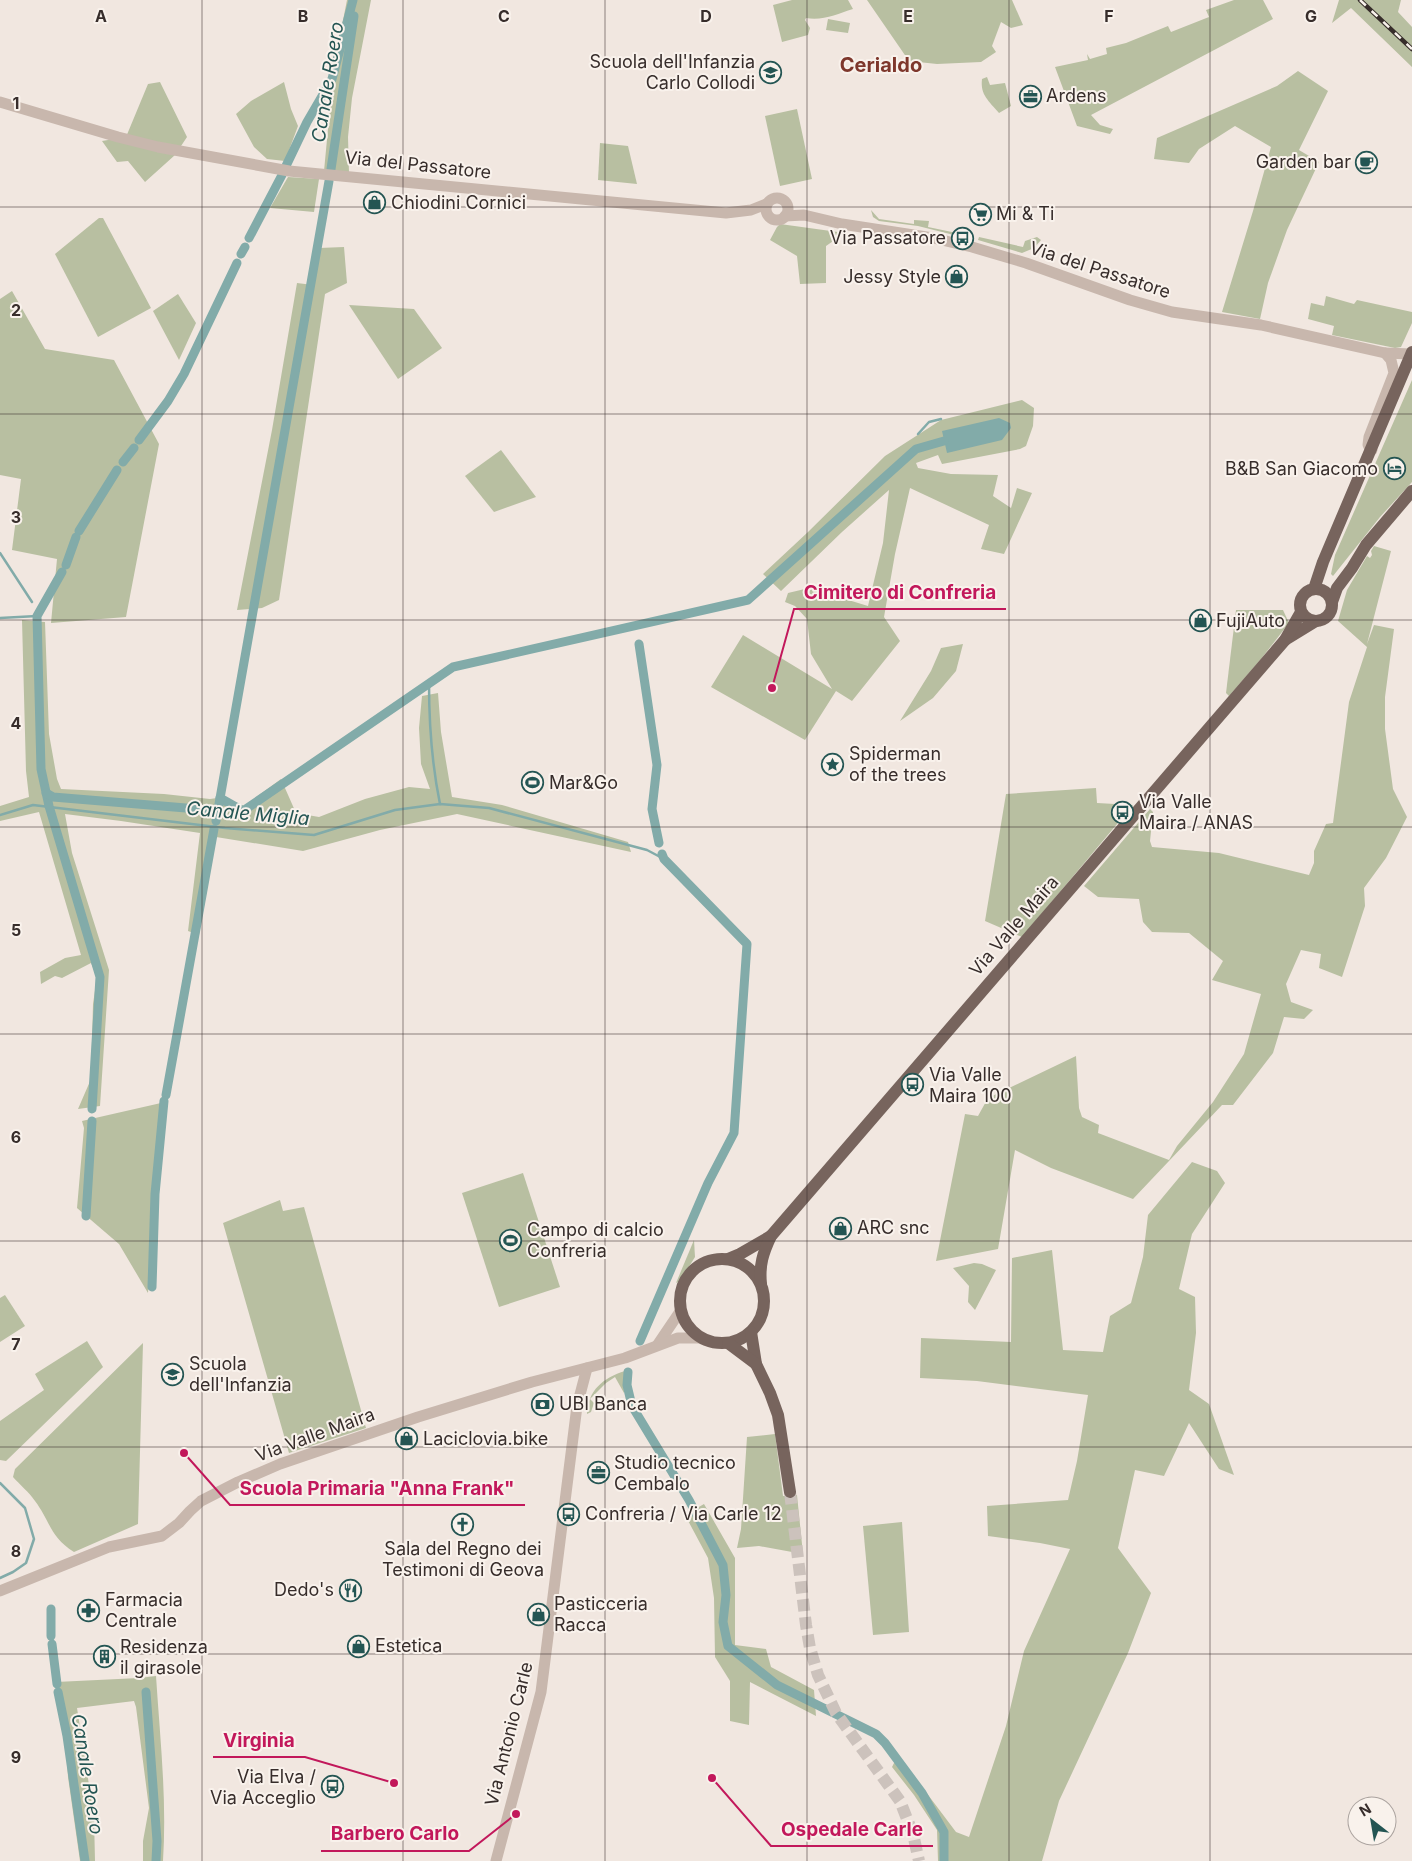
<svg xmlns="http://www.w3.org/2000/svg" width="1412" height="1861" viewBox="0 0 1412 1861" font-family="Inter,sans-serif">
  <style>
    .green { fill: #b8bfa1 }
    .water { fill: #82aba9 }
    .lines { fill: none; stroke-linecap: round; stroke-linejoin: round }
    .stream { stroke: #82aba9; stroke-width: 2.5 }
    .canal { stroke: #82aba9; stroke-width: 9 }
    .major-tunnel { stroke: #ccc2bc; stroke-width: 12; stroke-dasharray: 12 6; stroke-linecap: butt }
    .minor { stroke: #c8b7ad; stroke-width: 11 }
    .major { stroke: #77645d; stroke-width: 12 }
    .rail-casing { stroke: #372d2b; stroke-width: 4.5 }
    .rail { stroke: #f9f2ec; stroke-width: 2.5; stroke-dasharray: 8; stroke-linecap: butt }
    .grid { fill: none; stroke: #372d2b; stroke-width: 1; stroke-opacity: 0.55 }
    .labels { text-anchor: middle; stroke-width: 4; stroke-linejoin: round; paint-order: stroke }
    .poi-label { font-size: 18px; fill: #372d2b; stroke: #f9f2ec; text-anchor: start }
    .street-label { font-size: 18px; fill: #372d2b; stroke: #f9f2ec }
    .water-label { font-size: 19px; font-style: italic; fill: #245553; stroke: #f9f2ec }
    .quarter-label { font-size: 20px; font-weight: bold; fill: #7e372c; stroke: #f9f2ec }
    .grid-label { font-size: 16px; text-anchor: middle; font-weight: bold; fill: #372d2b; stroke: #f9f2ec; stroke-width: 4; stroke-linejoin: round; paint-order: stroke }
    .leader { fill: none; stroke: #c2185b; stroke-width: 2 }
    .callout-dot { fill: #c2185b; stroke: #f9f2ec; stroke-width: 2 }
    .callout-label { font-size: 19px; text-anchor: middle; font-weight: bold; fill: #c2185b; stroke: #f9f2ec; stroke-width: 4; stroke-linejoin: round; paint-order: stroke }
  </style>
  <rect width="100%" height="100%" fill="#f1e7e0"/>
  <g class="green">
    <polygon points="347,0 371,0 352,98 348,137 349,173 324,171 334,66"/>
    <path d="M792 0H848L853 9C837 14 823 21 806 18L805 20 810 28 808 35 782 42 773 5Z"/>
    <polygon points="867,0 1012,0 1023,25 1011,28 1001,22 992,46 996,52 981,62 937,64 909,61"/>
    <polygon points="1234,0 1263,0 1273,19 1091,115 1100,125 1113,129 1110,134 1077,126 1055,67 1088,60 1087,54 1090,59 1107,54 1106,48 1126,43 1168,26 1171,32 1209,17 1206,10"/>
    <polygon points="1339,0 1401,0 1398,12 1412,27 1412,67 1351,8 1332,23"/>
    <polygon points="828,19 850,23 848,33 826,30"/>
    <polygon points="1298,71 1328,91 1299,150 1319,162 1287,230 1268,283 1260,319 1222,312 1253,211 1271,147 1235,126 1199,149 1189,163 1154,159 1157,138 1277,86"/>
    <path d="M987 77 990 85 1005 83 1011 106 999 113C989 101 980 95 982 79Z"/>
    <polygon points="160,82 187,137 175,155 145,182 128,161 117,162 102,141 126,137 148,84"/>
    <polygon points="284,82 291,109 298,126 285,161 267,159 254,147 236,114 251,101"/>
    <polygon points="797,109 812,179 780,186 765,116"/>
    <polygon points="600,143 628,146 637,184 598,180"/>
    <polygon points="288,177 319,179 314,212 270,208"/>
    <polygon points="871,210 879,219 914,224 914,220 929,221 928,227 971,236 970,239 918,226 879,221 873,217"/>
    <polygon points="99,218 103,218 151,308 98,337 55,254"/>
    <polygon points="780,224 838,232 839,237 826,246 826,283 800,284 797,256 770,240 777,227"/>
    <polygon points="979,237 1023,247 1025,241 1037,237 1041,240 1034,248 1022,253 978,240"/>
    <polygon points="344,247 347,283 325,294 279,600 262,608 237,610 272,430 297,283 313,285 319,248"/>
    <polygon points="12,291 45,349 114,360 159,444 126,617 51,623 57,559 12,550 21,479 0,475 0,299"/>
    <polygon points="178,294 196,323 179,360 153,311"/>
    <polygon points="1326,296 1354,304 1357,300 1412,312 1412,323 1401,347 1395,348 1332,335 1334,326 1308,319 1311,303 1324,306"/>
    <polygon points="349,305 414,309 442,348 398,379"/>
    <polygon points="1412,380 1412,482 1380,517 1333,576 1331,574 1335,555"/>
    <polygon points="1022,400 1034,408 1033,426 1026,446 1020,449 942,464 938,455 916,463 918,468 951,474 998,475 993,496 1011,508 1017,488 1032,493 1004,554 981,549 989,525 910,488 895,554 884,617 900,641 852,701 836,691 805,740 711,687 743,635 832,689 811,654 807,619 795,606 785,602 788,593 809,588 868,606 883,543 889,490 842,532 781,591 763,574 808,532 885,456 941,420"/>
    <polygon points="501,450 536,497 494,512 465,476"/>
    <polygon points="1374,546 1391,551 1367,644 1374,625 1394,629 1385,697 1385,729 1393,789 1407,817 1386,858 1364,888 1365,906 1342,977 1319,968 1321,954 1301,950 1286,984 1291,1002 1313,1010 1304,1019 1284,1017 1273,1053 1233,1105 1222,1105 1133,1199 1051,1168 1015,1150 998,1249 936,1261 965,1114 978,1116 988,1098 1076,1056 1079,1108 1082,1117 1099,1125 1098,1133 1169,1160 1177,1146 1213,1102 1244,1054 1261,994 1212,980 1223,961 1189,933 1152,932 1143,922 1139,899 1098,897 1084,886 1150,809 1153,812 1150,841 1152,847 1219,853 1309,875 1314,863 1314,851 1326,824 1333,823 1349,702 1367,647 1338,621 1347,590 1367,556 1370,558 1372,555 1371,551"/>
    <polygon points="1236,610 1283,610 1289,623 1261,659 1229,696 1226,693"/>
    <polygon points="22,620 45,622 49,734 57,779 61,789 164,794 210,799 224,797 244,806 281,779 296,813 319,817 365,799 409,787 430,789 421,764 419,728 422,696 438,693 441,732 452,797 502,805 628,842 631,852 457,814 380,830 303,851 216,837 199,935 188,931 200,833 121,821 65,814 72,853 109,970 100,1106 78,1109 91,1079 93,1004 97,977 91,963 62,978 55,976 41,984 40,972 65,958 81,955 39,812 0,821 0,806 29,797 26,771"/>
    <polygon points="963,644 956,671 933,698 900,721 931,671 941,648"/>
    <polygon points="1096,788 1097,803 1133,805 1022,937 985,921 1006,794"/>
    <polygon points="161,1103 148,1293 119,1244 77,1208 84,1128 82,1121"/>
    <polygon points="1192,1162 1217,1171 1225,1183 1192,1234 1179,1289 1195,1297 1196,1333 1189,1390 1209,1404 1234,1475 1219,1469 1189,1423 1164,1476 1135,1470 1118,1548 1151,1593 1128,1653 1059,1801 1042,1861 938,1861 937,1830 914,1795 892,1767 898,1755 956,1832 969,1837 1006,1726 1024,1651 1070,1549 1040,1543 988,1536 987,1506 1068,1500 1077,1461 1088,1395 977,1381 920,1378 921,1338 1011,1342 1012,1258 1052,1250 1063,1350 1103,1352 1110,1316 1131,1303 1143,1257 1148,1215"/>
    <polygon points="523,1173 560,1287 499,1307 462,1193"/>
    <polygon points="280,1200 283,1211 304,1207 366,1428 289,1453 223,1223"/>
    <polygon points="694,1240 695,1257 680,1281 676,1283"/>
    <polygon points="974,1263 982,1264 996,1270 975,1310 968,1302 969,1286 953,1268"/>
    <polygon points="5,1295 25,1326 0,1342 0,1298"/>
    <polygon points="87,1341 103,1367 6,1461 0,1460 0,1421 44,1390 35,1374"/>
    <path d="M143 1343 138 1524 74 1552C50 1537 50 1521 35 1501 29 1492 20 1485 13 1477L15 1469Z"/>
    <path d="M625 1371 624 1381V1393L615 1377 606 1383 590 1399 594 1403 591 1412 587 1414C588 1390 603 1378 625 1371Z"/>
    <polygon points="775,1434 783,1496 797,1495 803,1554 759,1546 737,1548 741,1529 747,1437"/>
    <polygon points="704,1504 735,1558 735,1645 766,1649 771,1667 814,1690 816,1716 750,1682 749,1725 730,1721 730,1681 715,1657 714,1598 708,1558 685,1515"/>
    <polygon points="902,1522 909,1632 873,1635 863,1526"/>
    <path d="M156 1676C160 1738 167 1799 163 1861H143V1841L149 1808 136 1707 134 1701 77 1708 94 1817 95 1861H80L68 1777 65 1731 56 1682 139 1678Z"/>
  </g>
  <polygon class="water" points="999,418 1010,423 1011,428 1002,440 947,453 942,431"/>
  <g class="lines">
    <g class="stream">
      <polyline points="918,434 929,422 941,419"/>
      <polyline points="0,553 32,602"/>
      <polyline points="0,618 37,616"/>
      <path d="M429 683C429 724 432 765 440 804"/>
      <polyline points="0,815 33,805 225,828 314,835 395,810 440,804 489,808 647,850 664,859"/>
      <polyline points="0,1483 25,1508 34,1539 26,1563 13,1572 0,1578"/>
    </g>
    <g class="canal">
      <polyline points="286,166 307,122 332,79 353,0"/>
      <polyline points="331,169 354,16"/>
      <polyline points="249,238 282,175"/>
      <polyline points="241,254 245,247"/>
      <polyline points="139,440 168,401 184,374 237,263"/>
      <polyline points="123,462 134,448"/>
      <polyline points="79,531 117,470"/>
      <polyline points="66,565 76,537"/>
      <polyline points="62,572 37,616 41,769 49,806 100,977 92,1109"/>
      <polyline points="639,644 657,765 652,809 659,843"/>
      <polyline points="46,793 53,797 210,810"/>
      <polyline points="220,798 243,811 453,667 748,600 916,449 944,441"/>
      <polyline points="216,821 329,181"/>
      <polyline points="166,1095 214,829"/>
      <polyline points="86,1216 92,1121"/>
      <polyline points="152,1287 155,1194 164,1101"/>
      <polyline points="640,1341 708,1183 734,1133 747,944 664,859 662,854"/>
      <polyline points="628,1372 627,1385 632,1406 689,1500 723,1565 726,1595 723,1622 728,1646 777,1685 876,1734 885,1743 922,1793 944,1832 944,1861"/>
      <polyline points="51,1609 51,1636"/>
      <polyline points="52,1644 57,1684"/>
      <polyline points="58,1692 67,1736 85,1861"/>
      <polyline points="146,1692 157,1841 156,1861"/>
    </g>
    <polyline class="major-tunnel" points="790,1492 806,1625 810,1648 818,1675 836,1713 900,1801 913,1834 919,1861"/>
    <g class="minor">
      <polyline points="0,102 118,137 158,147 289,171 726,213 751,210 766,204"/>
      <circle cx="777" cy="209" r="11"/>
      <polyline points="785,216 804,215 842,224 933,238 972,247 1026,263 1130,300 1172,312 1261,325 1385,353 1411,354"/>
      <polyline points="1372,450 1368,445 1369,437 1394,373 1391,360 1385,353"/>
      <polyline points="658,1344 681,1310"/>
      <polyline points="0,1591 109,1547 162,1536 179,1523 190,1511 201,1501 238,1482 280,1464 418,1417 532,1382 625,1358 678,1338 701,1338"/>
      <polyline points="496,1861 541,1692 577,1406 587,1368"/>
    </g>
    <g class="major">
      <circle cx="1316" cy="605" r="16"/>
      <polyline points="1314,589 1323,562 1412,352"/>
      <polyline points="1332,602 1337,588 1352,568 1366,545 1412,491"/>
      <polyline points="1285,640 1316,621"/>
      <polyline points="728,1259 740,1254 771,1236"/>
      <circle cx="722" cy="1301" r="42"/>
      <path d="M761 1284C759 1265 763 1253 771 1236L1285 640 1301 612"/>
      <polyline points="751,1332 756,1364 770,1393 778,1415 790,1492"/>
      <polyline points="728,1343 756,1364"/>
    </g>
    <defs>
      <polyline id="rail" points="1360,0 1412,49"/>
    </defs>
    <use href="#rail" class="rail-casing"/>
    <use href="#rail" class="rail"/>
  </g>
  <path class="grid" d="M202 0V1861M403 0V1861M605 0V1861M807 0V1861M1009 0V1861M1210 0V1861M0 207H1412M0 414H1412M0 620H1412M0 827H1412M0 1034H1412M0 1241H1412M0 1447H1412M0 1654H1412"/>
  <defs>
    <symbol id="school-ring" viewBox="-11 -11 22 22"><circle r="9.5" fill="#f9f2ec" stroke="#245553" stroke-width="1.5"/><path d="M0-5L7-2L0 1L-7-2ZM-4 1L0 2.5L4 1V4Q0 6-4 4Z" fill="#245553"/></symbol>
    <symbol id="office-ring" viewBox="-11 -11 22 22"><circle r="9.5" fill="#f9f2ec" stroke="#245553" stroke-width="1.5"/><path d="M-6-3h4V-5.5h4V-3h4V5H-6ZM-1-4.5V-3h2v-1.5ZM-6 0V1H6V0Z" fill="#245553"/></symbol>
    <symbol id="cafe-ring" viewBox="-11 -11 22 22"><circle r="9.5" fill="#f9f2ec" stroke="#245553" stroke-width="1.5"/><path d="M-5.5-4.5H6V0H3Q3 3.5 0 3.5H-2.5Q-5.5 3.5-5.5 0ZM3-3.2v2h1.7v-2ZM-6 4.5H4V6H-6Z" fill="#245553"/></symbol>
    <symbol id="shop-ring" viewBox="-11 -11 22 22"><circle r="9.5" fill="#f9f2ec" stroke="#245553" stroke-width="1.5"/><path d="M-5-2.5h2.3a2.7 3.5 0 0 1 5.4 0H5L5.5 6h-11ZM-1.5-2.5h3a1.5 2.3 0 0 0-3 0Z" fill="#245553"/></symbol>
    <symbol id="supermarket-ring" viewBox="-11 -11 22 22"><circle r="9.5" fill="#f9f2ec" stroke="#245553" stroke-width="1.5"/><path d="M-6-5.5h2.5l.6 2H6L4.5 2H-2.5L-4.4-4H-6ZM-1.5 3.2a1.3 1.3 0 1 0 .1 0ZM3 3.2a1.3 1.3 0 1 0 .1 0Z" fill="#245553"/></symbol>
    <symbol id="bus-ring" viewBox="-11 -11 22 22"><circle r="9.5" fill="#f9f2ec" stroke="#245553" stroke-width="1.5"/><path d="M-5-6H5V4H4V6H2V4H-2V6H-4V4H-5ZM-3.5-4V0h7V-4ZM-3.5 1.2v1.5H-2V1.2ZM2 1.2v1.5H3.5V1.2Z" fill="#245553"/></symbol>
    <symbol id="hotel-ring" viewBox="-11 -11 22 22"><circle r="9.5" fill="#f9f2ec" stroke="#245553" stroke-width="1.5"/><path d="M-6-4.5h1.5V1H6V5H4.5V3h-9V5H-6ZM-4 0a1.8 1.8 0 1 1 3.6 0ZM.5 0V-2.5h3Q6-2.5 6 0Z" fill="#245553"/></symbol>
    <symbol id="sight-ring" viewBox="-11 -11 22 22"><circle r="9.5" fill="#f9f2ec" stroke="#245553" stroke-width="1.5"/><path d="M0-6L1.8-2.2L6-1.7L2.9 1.2L3.7 5.4L0 3.3L-3.7 5.4L-2.9 1.2L-6-1.7L-1.8-2.2Z" fill="#245553"/></symbol>
    <symbol id="stadium-ring" viewBox="-11 -11 22 22"><circle r="9.5" fill="#f9f2ec" stroke="#245553" stroke-width="1.5"/><path d="M0-5a6.5 5 0 1 0 0 10a6.5 5 0 1 0 0-10ZM-3.5-1.8h7v3.6h-7Z" fill="#245553"/></symbol>
    <symbol id="bank-ring" viewBox="-11 -11 22 22"><circle r="9.5" fill="#f9f2ec" stroke="#245553" stroke-width="1.5"/><path d="M-6-4H6V4H-6ZM0-2.3a2.3 2.3 0 1 0 0 4.6a2.3 2.3 0 1 0 0-4.6Z" fill="#245553"/></symbol>
    <symbol id="church-ring" viewBox="-11 -11 22 22"><circle r="9.5" fill="#f9f2ec" stroke="#245553" stroke-width="1.5"/><path d="M-1.2-6h2.4v3.5h3.3v2.4h-3.3V6h-2.4V-.1h-3.3v-2.4h3.3Z" fill="#245553"/></symbol>
    <symbol id="restaurant-ring" viewBox="-11 -11 22 22"><circle r="9.5" fill="#f9f2ec" stroke="#245553" stroke-width="1.5"/><path d="M-5-6h1v4h1v-4h1v4h1v-4h1v5L-1.5 .5V6h-2V.5L-5-1ZM5-6V6H3V1.5H1.5Q1.5-4 5-6Z" fill="#245553"/></symbol>
    <symbol id="pharmacy-ring" viewBox="-11 -11 22 22"><circle r="9.5" fill="#f9f2ec" stroke="#245553" stroke-width="1.5"/><path d="M-2-6h4v4h4v4h-4v4h-4v-4h-4v-4h4Z" fill="#245553"/></symbol>
    <symbol id="building-ring" viewBox="-11 -11 22 22"><circle r="9.5" fill="#f9f2ec" stroke="#245553" stroke-width="1.5"/><path d="M-4-6H4V6H1V3H-1V6H-4ZM-2.5-4.3h1.7v1.8h-1.7ZM.8-4.3h1.7v1.8H.8ZM-2.5-1h1.7V.8h-1.7ZM.8-1h1.7V.8H.8Z" fill="#245553"/></symbol>
  </defs>
  <g fill-rule="evenodd">
    <use href="#school-ring" x="758" y="60" width="25" height="25"/>
    <use href="#office-ring" x="1018" y="84" width="25" height="25"/>
    <use href="#cafe-ring" x="1354" y="150" width="25" height="25"/>
    <use href="#shop-ring" x="362" y="190" width="25" height="25"/>
    <use href="#supermarket-ring" x="968" y="202" width="25" height="25"/>
    <use href="#bus-ring" x="950" y="226" width="25" height="25"/>
    <use href="#shop-ring" x="944" y="264" width="25" height="25"/>
    <use href="#hotel-ring" x="1382" y="456" width="25" height="25"/>
    <use href="#shop-ring" x="1188" y="608" width="25" height="25"/>
    <use href="#sight-ring" x="820" y="752" width="25" height="25"/>
    <use href="#stadium-ring" x="520" y="770" width="25" height="25"/>
    <use href="#bus-ring" x="1110" y="800" width="25" height="25"/>
    <use href="#bus-ring" x="900" y="1072" width="25" height="25"/>
    <use href="#shop-ring" x="828" y="1216" width="25" height="25"/>
    <use href="#stadium-ring" x="498" y="1228" width="25" height="25"/>
    <use href="#school-ring" x="160" y="1362" width="25" height="25"/>
    <use href="#bank-ring" x="530" y="1392" width="25" height="25"/>
    <use href="#shop-ring" x="394" y="1426" width="25" height="25"/>
    <use href="#office-ring" x="586" y="1460" width="25" height="25"/>
    <use href="#bus-ring" x="556" y="1502" width="25" height="25"/>
    <use href="#church-ring" x="450" y="1512" width="25" height="25"/>
    <use href="#restaurant-ring" x="338" y="1578" width="25" height="25"/>
    <use href="#pharmacy-ring" x="76" y="1598" width="25" height="25"/>
    <use href="#shop-ring" x="526" y="1602" width="25" height="25"/>
    <use href="#shop-ring" x="346" y="1634" width="25" height="25"/>
    <use href="#building-ring" x="92" y="1644" width="25" height="25"/>
    <use href="#bus-ring" x="320" y="1774" width="25" height="25"/>
  </g>
  <g class="labels">
    <g class="poi-label">
      <text x="755" y="68" text-anchor="end">Scuola dell'Infanzia<tspan x="755" dy="21">Carlo Collodi</tspan></text>
      <text x="1046" y="102">Ardens</text>
      <text x="1351" y="168" text-anchor="end">Garden bar</text>
      <text x="391" y="209">Chiodini Cornici</text>
      <text x="996" y="220">Mi &amp; Ti</text>
      <text x="946" y="244" text-anchor="end">Via Passatore</text>
      <text x="941" y="283" text-anchor="end">Jessy Style</text>
      <text x="1378" y="475" text-anchor="end">B&amp;B San Giacomo</text>
      <text x="1216" y="627">FujiAuto</text>
      <text x="849" y="760">Spiderman<tspan x="849" dy="21">of the trees</tspan></text>
      <text x="549" y="789">Mar&amp;Go</text>
      <text x="1139" y="808">Via Valle<tspan x="1139" dy="21">Maira / ANAS</tspan></text>
      <text x="929" y="1081">Via Valle<tspan x="929" dy="21">Maira 100</tspan></text>
      <text x="857" y="1234">ARC snc</text>
      <text x="527" y="1236">Campo di calcio<tspan x="527" dy="21">Confreria</tspan></text>
      <text x="189" y="1370">Scuola<tspan x="189" dy="21">dell'Infanzia</tspan></text>
      <text x="559" y="1410">UBI Banca</text>
      <text x="423" y="1445">Laciclovia.bike</text>
      <text x="614" y="1469">Studio tecnico<tspan x="614" dy="21">Cembalo</tspan></text>
      <text x="585" y="1520">Confreria / Via Carle 12</text>
      <text x="463" y="1555" text-anchor="middle">Sala del Regno dei<tspan x="463" dy="21">Testimoni di Geova</tspan></text>
      <text x="334" y="1596" text-anchor="end">Dedo's</text>
      <text x="105" y="1606">Farmacia<tspan x="105" dy="21">Centrale</tspan></text>
      <text x="554" y="1610">Pasticceria<tspan x="554" dy="21">Racca</tspan></text>
      <text x="375" y="1652">Estetica</text>
      <text x="120" y="1653">Residenza<tspan x="120" dy="21">il girasole</tspan></text>
      <text x="316" y="1783" text-anchor="end">Via Elva /<tspan x="316" dy="21">Via Acceglio</tspan></text>
    </g>
    <g class="street-label">
      <text transform="translate(418 165) rotate(6)" y="6">Via del Passatore</text>
      <text transform="translate(1100 270) rotate(18)" y="6">Via del Passatore</text>
      <text transform="translate(1014 926) rotate(-49)" y="6">Via Valle Maira</text>
      <text transform="translate(315 1435) rotate(-20)" y="6">Via Valle Maira</text>
      <text transform="translate(509 1734) rotate(-76)" y="6">Via Antonio Carle</text>
    </g>
    <g class="water-label">
      <text transform="translate(327 82) rotate(-81)" y="7">Canale Roero</text>
      <text transform="translate(248 813) rotate(5)" y="7">Canale Miglia</text>
      <text transform="translate(88 1774) rotate(81)" y="7">Canale Roero</text>
    </g>
    <g class="quarter-label">
      <text x="881" y="72">Cerialdo</text>
    </g>
  </g>
  <g class="grid-label">
    <text x="101" y="22">A</text>
    <text x="303" y="22">B</text>
    <text x="504" y="22">C</text>
    <text x="706" y="22">D</text>
    <text x="908" y="22">E</text>
    <text x="1109" y="22">F</text>
    <text x="1311" y="22">G</text>
    <text x="16" y="109">1</text>
    <text x="16" y="316">2</text>
    <text x="16" y="523">3</text>
    <text x="16" y="729">4</text>
    <text x="16" y="936">5</text>
    <text x="16" y="1143">6</text>
    <text x="16" y="1350">7</text>
    <text x="16" y="1557">8</text>
    <text x="16" y="1763">9</text>
  </g>
  <path class="leader" d="M772 688L794 609H1006M184 1453L230 1505H525M394 1783L305 1757H213M712 1778L771 1846H933M516 1814L469 1851H321"/>
  <g class="callout-dot">
    <circle cx="772" cy="688" r="5"/>
    <circle cx="184" cy="1453" r="5"/>
    <circle cx="394" cy="1783" r="5"/>
    <circle cx="712" cy="1778" r="5"/>
    <circle cx="516" cy="1814" r="5"/>
  </g>
  <g class="callout-label">
    <text x="900" y="599">Cimitero di Confreria</text>
    <text x="377" y="1495">Scuola Primaria "Anna Frank"</text>
    <text x="259" y="1747">Virginia</text>
    <text x="852" y="1836">Ospedale Carle</text>
    <text x="395" y="1840">Barbero Carlo</text>
  </g>
  <g transform="translate(1372 1821) rotate(329)"><circle r="24" fill="#f9f2ec" stroke="#aba39f"/>
  <path d="M0-4L9 19L0 12L-9 19Z" fill="#245553"/>
  <text y="-8" font-size="14" font-weight="bold" text-anchor="middle" fill="#372d2b">N</text>
  </g>
</svg>
